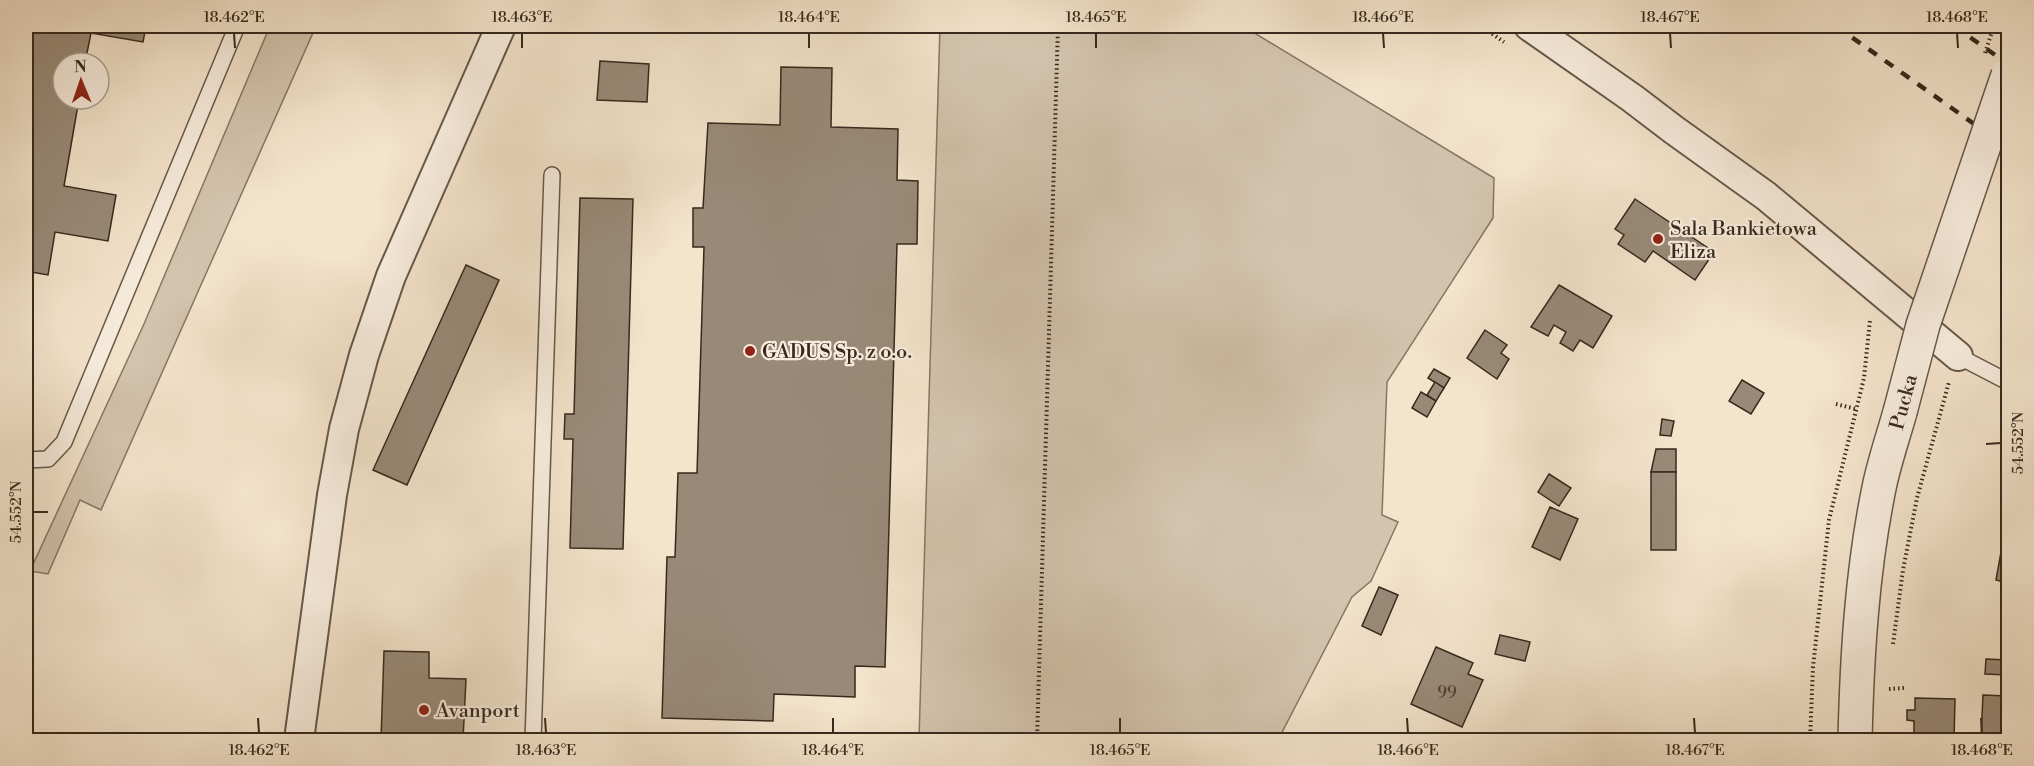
<svg xmlns="http://www.w3.org/2000/svg" width="2034" height="766" viewBox="0 0 2034 766" font-family="'Libre Bodoni',serif">
  <style>
    .green { fill: #d4c4ae; stroke: #867666; stroke-width: 1.5 }
    .building { fill: #998a78; stroke: #37291e; stroke-width: 1.5 }
    .lines { fill: none; stroke-linecap: round; stroke-linejoin: round }
    .service-casing { stroke: #66584a; stroke-width: 18 }
    .minor-casing { stroke: #66584a; stroke-width: 32 }
    .tertiary-casing { stroke: #66584a; stroke-width: 36 }
    .path { stroke: #37291e; stroke-width: 4; stroke-dasharray: 1.5 3; stroke-linecap: butt }
    .service { stroke: #f8edde; stroke-width: 15 }
    .minor { stroke: #f8edde; stroke-width: 28 }
    .tertiary { stroke: #f8edde; stroke-width: 33 }
    .rail { stroke: #37291e; stroke-width: 4.5; stroke-dasharray: 10 10; stroke-linecap: butt }
    .tertiary-bridge-casing { stroke: #66584a; stroke-width: 36; stroke-linecap: butt }
    .path-bridge { stroke: #37291e; stroke-width: 4; stroke-dasharray: 1.5 3; stroke-linecap: butt }
    .tertiary-bridge { stroke: #f8edde; stroke-width: 33 }
    .ticks { fill: none; stroke: #37291e; stroke-width: 2 }
    .poi-dot { fill: #8f2418; stroke: #f8edde; stroke-width: 2 }
    .labels { text-anchor: middle; stroke-width: 4.5; stroke-linejoin: round; paint-order: stroke }
    .number-label { font-size: 16px; fill: #504134 }
    .poi-label { font-size: 20px; fill: #37291e; stroke: #f8edde; text-anchor: start }
    .street-label { font-size: 20px; fill: #37291e; stroke: #f8edde }
    .neatline { fill: none; stroke: #37291e; stroke-width: 2 }
    .ticks-label { font-size: 15px; text-anchor: middle; fill: #37291e }
  </style>
  <rect width="100%" height="100%" fill="#f4e4cc"/>
  <filter id="stains"><feTurbulence type="fractalNoise" baseFrequency=".00333" numOctaves="4"/><feColorMatrix values="0 0 0 0 .2 0 0 0 0 .09 0 0 0 0 .02 0 0 0 .5 -.17"/></filter>
  <radialGradient id="worn" r=".72"><stop offset=".6" stop-color="#630" stop-opacity="0"/><stop offset="1" stop-color="#630" stop-opacity=".3"/></radialGradient>
  <g class="green">
    <polygon points="270,26 316,26 101,510 80,500 48,574 30,571 144,324"/>
    <polygon points="940,26 1243,26 1494,178 1493,218 1387,382 1382,515 1398,522 1371,581 1352,597 1278,740 919,740"/>
  </g>
  <g class="building">
    <polygon points="26,26 146,26 143,42 91,33 85,63 63,63 63,99 79,99 64,186 116,195 108,241 55,232 48,275 26,271"/>
    <polygon points="600,61 649,64 647,102 597,100"/>
    <polygon points="781,67 832,68 831,127 898,129 897,180 918,181 917,244 897,244 885,667 855,666 855,697 774,694 773,721 662,718 667,557 675,557 678,473 697,473 704,247 693,247 693,208 703,208 708,123 780,125"/>
    <polygon points="580,198 633,199 623,549 570,548 573,439 564,439 565,414 574,414"/>
    <polygon points="1635,199 1714,252 1695,280 1653,251 1645,262 1618,244 1624,235 1615,229"/>
    <polygon points="466,265 499,280 407,485 373,470"/>
    <polygon points="1559,285 1612,316 1593,348 1580,340 1573,351 1560,343 1566,332 1554,325 1548,336 1531,327"/>
    <polygon points="1485,330 1507,345 1501,353 1509,359 1497,379 1467,358"/>
    <polygon points="1434,369 1450,378 1444,388 1428,378"/>
    <polygon points="1742,380 1764,393 1751,414 1729,401"/>
    <polygon points="1435,382 1444,388 1436,401 1427,395"/>
    <polygon points="1421,392 1436,401 1427,417 1412,408"/>
    <polygon points="1662,419 1674,421 1671,436 1660,435"/>
    <polygon points="1656,449 1676,449 1676,472 1651,472"/>
    <rect x="1651" y="472" width="25" height="78"/>
    <polygon points="1549,474 1571,488 1559,506 1538,492"/>
    <polygon points="1550,507 1578,519 1560,560 1532,547"/>
    <polygon points="2003,541 2008,542 2008,583 1996,580"/>
    <polygon points="1379,587 1398,595 1381,635 1362,626"/>
    <polygon points="1500,635 1530,642 1525,661 1495,654"/>
    <polygon points="1436,647 1473,663 1468,674 1483,680 1462,727 1411,704"/>
    <polygon points="384,651 429,652 429,678 466,679 463,740 381,740"/>
    <polygon points="1986,659 2008,660 2008,675 1985,674"/>
    <polygon points="1983,695 2008,696 2008,740 1981,739"/>
    <polygon points="1915,698 1955,699 1954,740 1914,740 1914,721 1907,720 1907,710 1915,710"/>
  </g>
  <g class="lines">
    <defs>
      <g id="service">
        <polyline points="1958,356 2008,382"/>
        <polyline points="26,460 48,459 64,442 237,26"/>
        <polyline points="533,740 552,175"/>
      </g>
      <g id="minor">
        <polyline points="1529,26 1632,98 1674,130 1766,196 1958,356"/>
        <polyline points="299,740 332,495 344,429 364,355 391,276 501,26"/>
      </g>
      <path id="tertiary" d="M1855 740C1857 656 1862 571 1879 488 1884 463 1893 437 1900 412"/>
    </defs>
    <use href="#service" class="service-casing"/>
    <use href="#minor" class="minor-casing"/>
    <use href="#tertiary" class="tertiary-casing"/>
    <g class="path">
      <polyline points="1481,26 1504,42"/>
      <polyline points="1836,404 1856,409"/>
      <polyline points="1893,644 1903,570 1917,498 1949,382"/>
      <polyline points="1889,689 1904,688"/>
      <polyline points="1037,740 1058,26"/>
      <polyline points="1810,740 1813,667 1829,520 1864,378 1870,320"/>
    </g>
    <use href="#service" class="service"/>
    <use href="#minor" class="minor"/>
    <use href="#tertiary" class="tertiary"/>
    <g class="rail">
      <polyline points="1836,26 2008,148"/>
      <polyline points="1954,26 2008,64"/>
    </g>
    <defs>
      <polyline id="tertiary-bridge" points="1900,412 1923,325 2008,75"/>
    </defs>
    <use href="#tertiary-bridge" class="tertiary-bridge-casing"/>
    <polyline class="path-bridge" points="1985,53 1994,26"/>
    <use href="#tertiary-bridge" class="tertiary-bridge"/>
  </g>
  <path class="ticks" d="M234 33 235 48M522 33V48M809 33V48M1096 33V48M1383 33 1384 48M1670 33 1671 48M1957 33 1958 48M1986 444 2001 443M33 512H48M258 718 259 733M545 718 546 733M833 718V733M1120 718V733M1407 718 1408 733M1694 718 1695 733M1981 718 1982 733"/>
  <g class="poi-dot">
    <circle cx="1658" cy="239" r="6"/>
    <circle cx="750" cy="351" r="6"/>
    <circle cx="424" cy="710" r="6"/>
  </g>
  <g class="labels">
    <g class="number-label">
      <text x="1447" y="698">99</text>
    </g>
    <g class="poi-label">
      <text x="1670" y="235">Sala Bankietowa<tspan x="1670" dy="23">Eliza</tspan></text>
      <text x="762" y="358">GADUS Sp. z o.o.</text>
      <text x="436" y="717">Avanport</text>
    </g>
    <g class="street-label">
      <text transform="translate(1903 402) rotate(-75)" y="7">Pucka</text>
    </g>
  </g>
  <rect width="2034" height="766" fill="none" stroke="#f4e4cc" stroke-width="66"/>
  <g transform="translate(81 81) rotate(358)"><circle r="28" fill="#f8edde" stroke="#ab9f91" stroke-width="1.5"/>
  <path d="M0-4.5L10 22L0 15L-10 22Z" fill="#8f2418"/>
  <text y="-9" font-size="16" font-weight="bold" text-anchor="middle" fill="#37291e">N</text>
  </g>
  <rect x="33" y="33" width="1968" height="700" class="neatline"/>
  <g class="ticks-label">
    <text x="234" y="22">18.462°E</text>
    <text x="522" y="22">18.463°E</text>
    <text x="809" y="22">18.464°E</text>
    <text x="1096" y="22">18.465°E</text>
    <text x="1383" y="22">18.466°E</text>
    <text x="1670" y="22">18.467°E</text>
    <text x="1957" y="22">18.468°E</text>
    <text transform="translate(2018 443) rotate(-90)" y="5">54.552°N</text>
    <text transform="translate(16 512) rotate(-90)" y="5">54.552°N</text>
    <text x="259" y="755">18.462°E</text>
    <text x="546" y="755">18.463°E</text>
    <text x="833" y="755">18.464°E</text>
    <text x="1120" y="755">18.465°E</text>
    <text x="1408" y="755">18.466°E</text>
    <text x="1695" y="755">18.467°E</text>
    <text x="1982" y="755">18.468°E</text>
  </g>
  <rect width="100%" height="100%" filter="url(#stains)"/>
  <rect width="100%" height="100%" fill="url(#worn)"/>
</svg>
